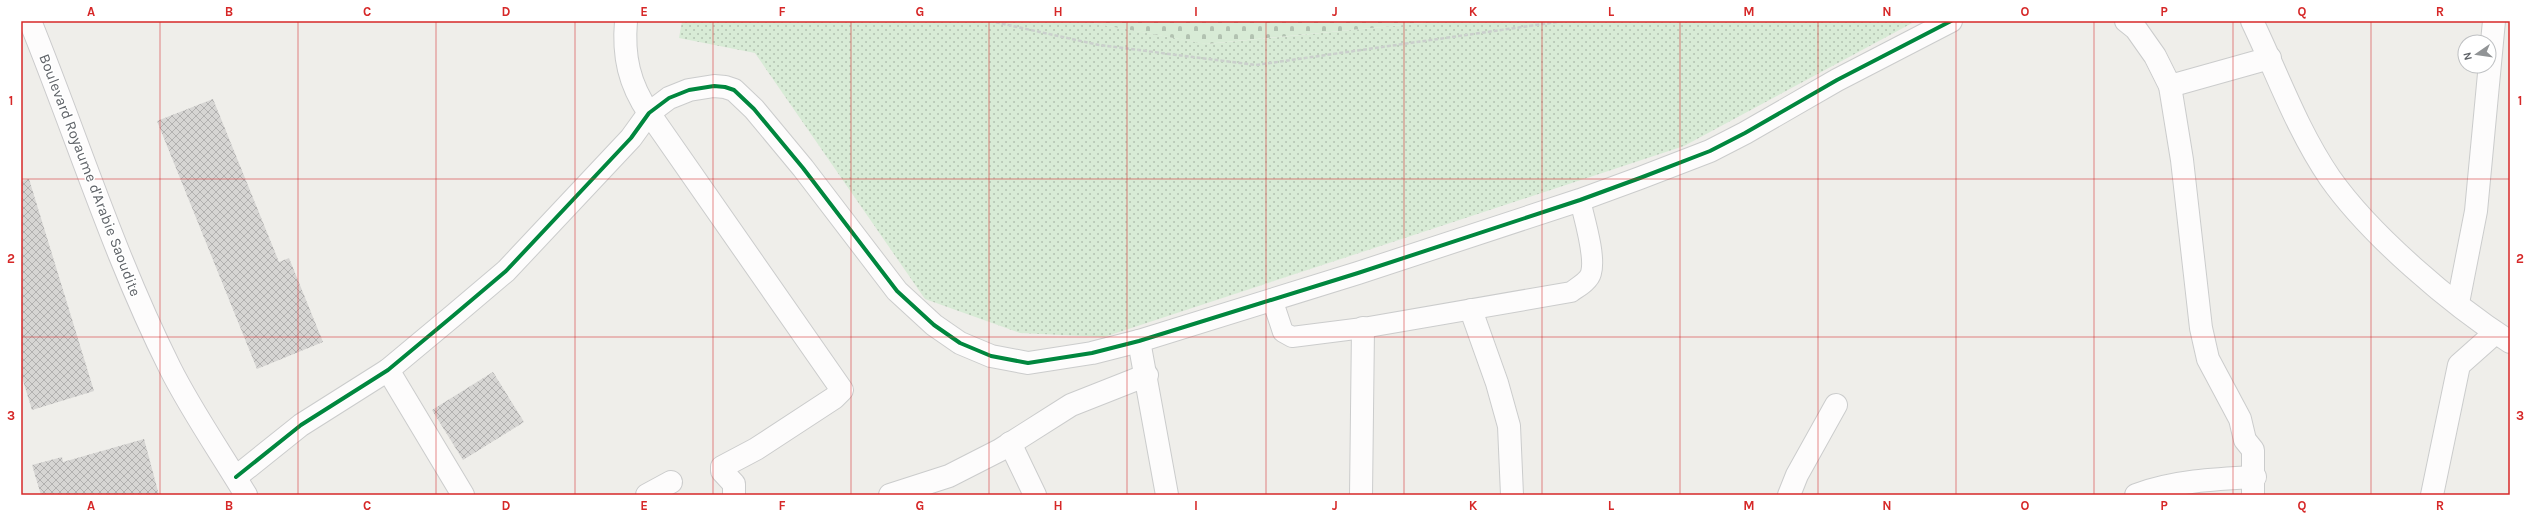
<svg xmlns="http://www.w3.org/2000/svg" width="2531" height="516" viewBox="0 0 2531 516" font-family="Karla,sans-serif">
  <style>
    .grass { fill: url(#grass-dots) }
    .cemetery { fill: url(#cemetery-stones) }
    .building { fill: url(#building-cross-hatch) }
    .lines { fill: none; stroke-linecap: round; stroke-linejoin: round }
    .service-casing { stroke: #cbcccc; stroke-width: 22 }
    .minor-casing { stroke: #cbcccc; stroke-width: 24 }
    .tertiary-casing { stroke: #cbcccc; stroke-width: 24 }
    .secondary-casing { stroke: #cacacb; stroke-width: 24 }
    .path { stroke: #cacfcc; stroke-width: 2.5; stroke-dasharray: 4 2; stroke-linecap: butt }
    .service { stroke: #fdfcfc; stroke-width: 20 }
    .minor { stroke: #fdfcfc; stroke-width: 22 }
    .tertiary { stroke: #fdfcfc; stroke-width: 22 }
    .secondary { stroke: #fdfcfc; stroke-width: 22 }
    .cycleway-casing { stroke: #fff; stroke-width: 6 }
    .cycleway { stroke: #00873e; stroke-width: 4 }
    .grid { fill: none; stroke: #d62828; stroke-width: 1; stroke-opacity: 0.55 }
    .labels { text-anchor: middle; stroke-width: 3; stroke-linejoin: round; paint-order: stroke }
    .street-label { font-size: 15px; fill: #5f6368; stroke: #fff }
    .neatline { fill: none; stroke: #d62828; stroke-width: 1.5 }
    .grid-label { font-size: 13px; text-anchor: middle; font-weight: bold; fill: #d62828 }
  </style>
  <defs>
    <pattern id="grass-dots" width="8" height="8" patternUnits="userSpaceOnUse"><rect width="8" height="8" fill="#d8ebd6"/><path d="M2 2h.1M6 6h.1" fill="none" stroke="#b2c2b1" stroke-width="1.8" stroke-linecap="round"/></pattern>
    <pattern id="cemetery-stones" width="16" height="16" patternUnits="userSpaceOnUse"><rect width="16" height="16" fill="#d8ebd6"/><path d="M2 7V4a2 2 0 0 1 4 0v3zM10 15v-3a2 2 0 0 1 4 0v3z" fill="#b2c2b1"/></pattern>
    <pattern id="building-cross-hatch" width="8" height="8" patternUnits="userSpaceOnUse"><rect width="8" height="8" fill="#d6d5d3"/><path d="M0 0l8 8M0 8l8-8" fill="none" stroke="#b1b0af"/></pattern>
  </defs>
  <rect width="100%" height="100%" fill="#efeeea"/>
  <polygon class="grass" points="682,21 1082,21 1207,44 1444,21 1916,21 1684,146 1104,337 1020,333 925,299 755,53 679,38"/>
  <polygon class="cemetery" points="1082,21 1444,21 1206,44"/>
  <g class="building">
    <polygon points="213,99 279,262 289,258 323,342 257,369 157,121"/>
    <polygon points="29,179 94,391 32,410 21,374 21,181"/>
    <polygon points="493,372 524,422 463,460 432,410"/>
    <polygon points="144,439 159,495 41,495 32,465 62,457 63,462"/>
  </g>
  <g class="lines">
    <defs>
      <path id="service" d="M1272 299 1283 332 1292 337 1363 328 1571 292C1578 287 1589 281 1591 273 1596 256 1584 218 1580 200"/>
      <g id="minor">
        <polyline points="2126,21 2136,29 2155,56 2170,86 2182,160 2201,328 2208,359 2240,419 2245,440 2253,450 2253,495"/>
        <polyline points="2170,86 2270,58"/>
        <polyline points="649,113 842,390 834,398 756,449 722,467 722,471 734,484 734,495"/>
        <polyline points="2458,303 2476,211 2494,21"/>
        <polyline points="1471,310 1497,383 1509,426 1512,495"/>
        <polyline points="1139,341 1167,495"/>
        <polyline points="388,370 463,495"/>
        <polyline points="1010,443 1035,495"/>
        <polyline points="647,495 671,482"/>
        <polyline points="890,495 949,476 1000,450 1071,405 1147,375"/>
        <polyline points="1361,495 1363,328"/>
        <polyline points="1789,495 1797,475 1836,405"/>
        <path d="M2136 495C2174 481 2214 479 2255 477"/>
        <polyline points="2432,495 2459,365 2495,333"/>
      </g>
      <g id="tertiary">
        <path d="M626 21C623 56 629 84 649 113"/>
        <path d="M2252 21C2277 73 2297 130 2330 178 2370 235 2451 304 2510 342"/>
        <polyline points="236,477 301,425 388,370 454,315 506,271 631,138 649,113 669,98 689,90 714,86 725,87 734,90 754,109 803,168 897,291 934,325 960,343 991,356 1028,363 1092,353 1139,341 1358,273 1580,200 1640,178 1710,151 1745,133 1837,80 1951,21"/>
      </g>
      <path id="secondary" d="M30 21C77 137 114 256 170 368 192 412 221 453 246 495"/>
    </defs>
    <use href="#service" class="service-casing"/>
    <use href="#minor" class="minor-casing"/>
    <use href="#tertiary" class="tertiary-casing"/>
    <use href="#secondary" class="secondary-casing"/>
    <polyline class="path" points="990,21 1099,45 1256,65 1564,21"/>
    <use href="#service" class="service"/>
    <use href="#minor" class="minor"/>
    <use href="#tertiary" class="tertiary"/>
    <use href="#secondary" class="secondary"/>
    <defs>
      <polyline id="cycleway" points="236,477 301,425 388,370 454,315 506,271 631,138 649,113 669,98 689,90 714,86 725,87 734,90 754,109 803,168 897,291 934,325 960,343 991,356 1028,363 1092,353 1139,341 1358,273 1580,200 1640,178 1710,151 1745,133 1837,80 1951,21"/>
    </defs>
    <use href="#cycleway" class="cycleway-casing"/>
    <use href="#cycleway" class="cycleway"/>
  </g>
  <path class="grid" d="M160 21V495M298 21V495M436 21V495M575 21V495M713 21V495M851 21V495M989 21V495M1127 21V495M1266 21V495M1404 21V495M1542 21V495M1680 21V495M1818 21V495M1956 21V495M2094 21V495M2233 21V495M2371 21V495M21 179H2510M21 337H2510"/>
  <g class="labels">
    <g class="street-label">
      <text transform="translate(90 175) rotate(69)" y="5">Boulevard Royaume d'Arabie Saoudite</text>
    </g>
  </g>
  <rect width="2531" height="516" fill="none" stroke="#ffffff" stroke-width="44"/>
  <g transform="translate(2477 54) rotate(257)"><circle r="19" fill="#ffffff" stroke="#bfc1c3"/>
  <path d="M0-3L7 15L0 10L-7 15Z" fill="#919496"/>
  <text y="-6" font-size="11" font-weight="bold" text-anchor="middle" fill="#5f6368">N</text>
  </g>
  <rect x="22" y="22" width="2487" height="472" class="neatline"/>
  <g class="grid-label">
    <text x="91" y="16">A</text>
    <text x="229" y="16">B</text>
    <text x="367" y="16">C</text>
    <text x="506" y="16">D</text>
    <text x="644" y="16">E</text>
    <text x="782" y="16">F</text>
    <text x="920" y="16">G</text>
    <text x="1058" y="16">H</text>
    <text x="1196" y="16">I</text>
    <text x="1335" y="16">J</text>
    <text x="1473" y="16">K</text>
    <text x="1611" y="16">L</text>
    <text x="1749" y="16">M</text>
    <text x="1887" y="16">N</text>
    <text x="2025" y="16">O</text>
    <text x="2164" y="16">P</text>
    <text x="2302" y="16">Q</text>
    <text x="2440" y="16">R</text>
    <text x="11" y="105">1</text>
    <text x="2520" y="105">1</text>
    <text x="11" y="263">2</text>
    <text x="2520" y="263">2</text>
    <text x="11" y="420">3</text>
    <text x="2520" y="420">3</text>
    <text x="91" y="510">A</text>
    <text x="229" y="510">B</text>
    <text x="367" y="510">C</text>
    <text x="506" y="510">D</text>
    <text x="644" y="510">E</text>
    <text x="782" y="510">F</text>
    <text x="920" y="510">G</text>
    <text x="1058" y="510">H</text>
    <text x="1196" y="510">I</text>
    <text x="1335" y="510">J</text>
    <text x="1473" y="510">K</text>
    <text x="1611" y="510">L</text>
    <text x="1749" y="510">M</text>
    <text x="1887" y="510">N</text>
    <text x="2025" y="510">O</text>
    <text x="2164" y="510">P</text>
    <text x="2302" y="510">Q</text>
    <text x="2440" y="510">R</text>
  </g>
</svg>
